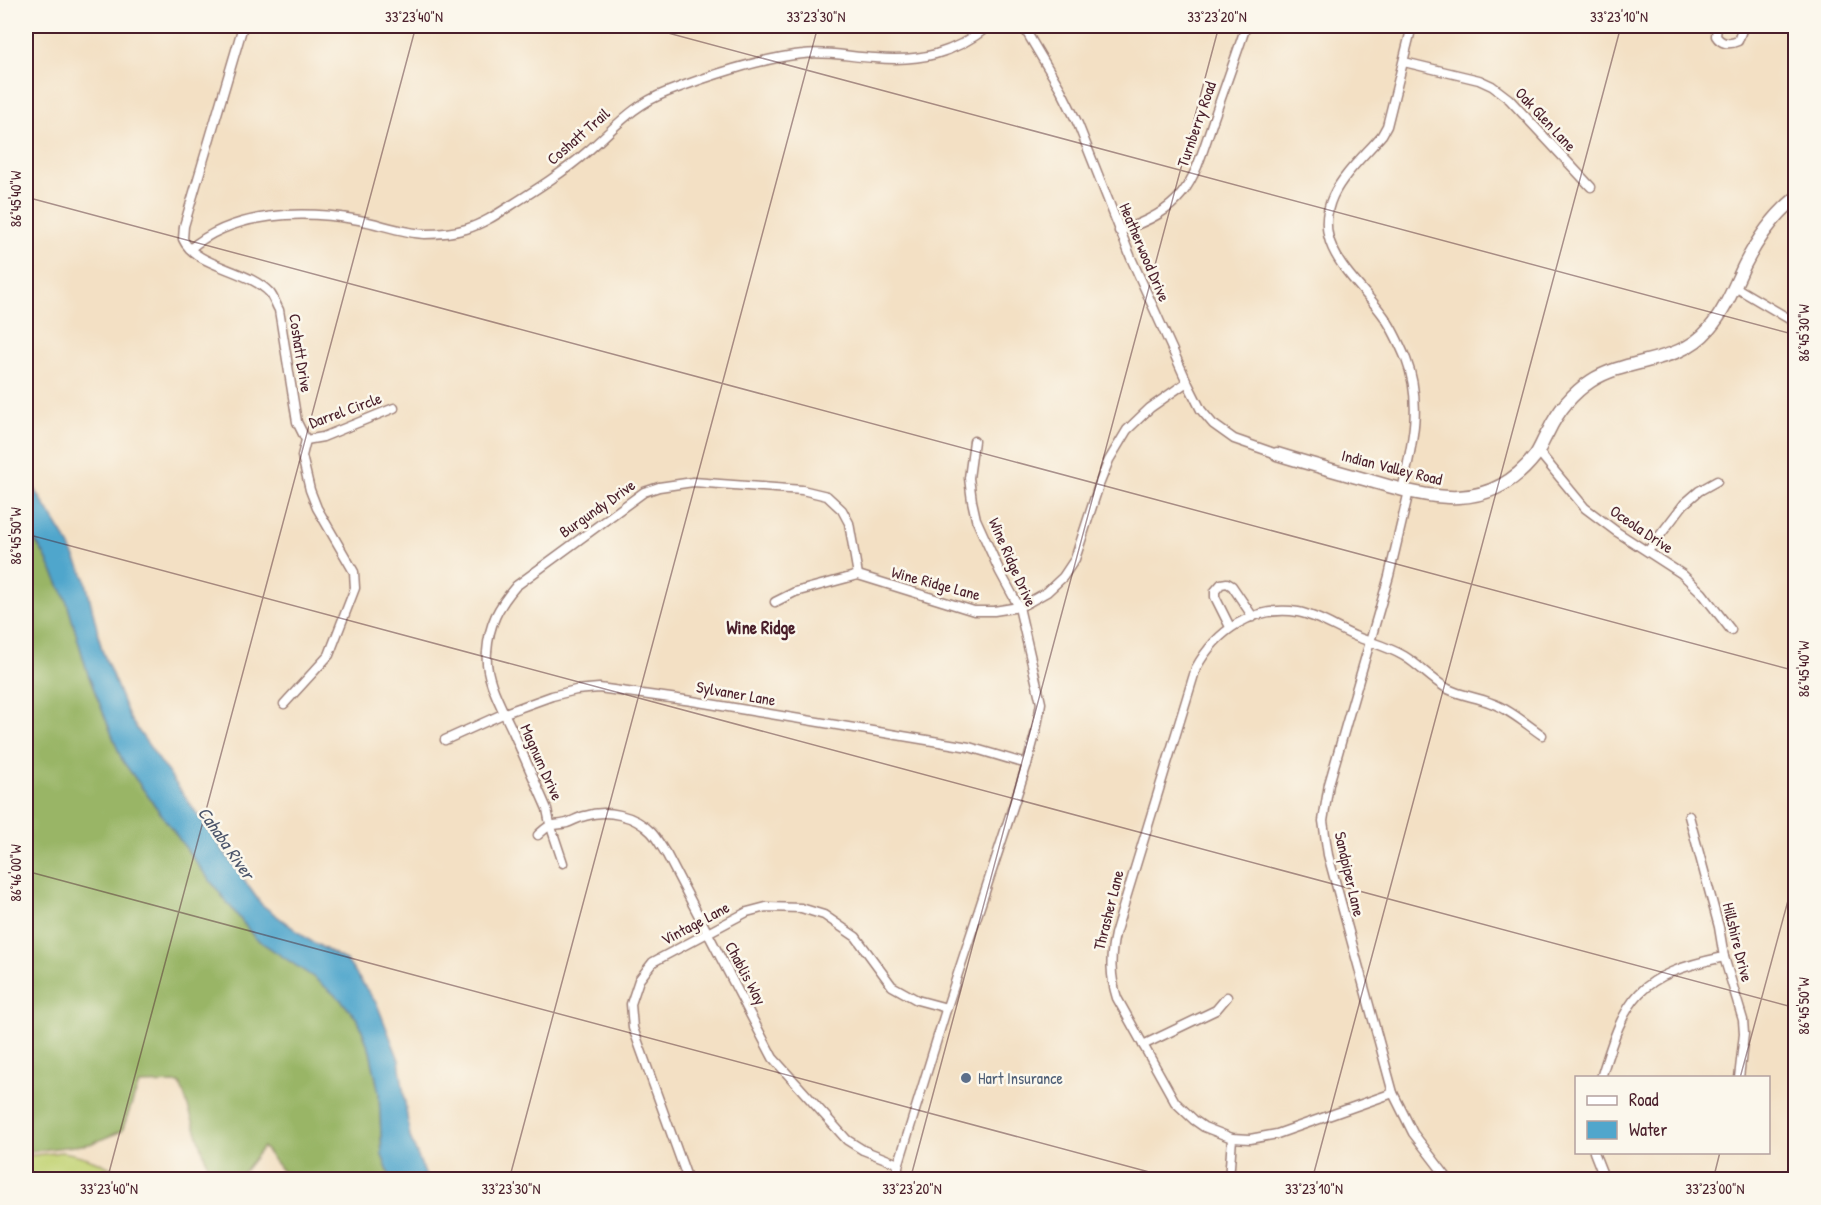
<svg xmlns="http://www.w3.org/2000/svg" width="1821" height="1205" viewBox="0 0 1821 1205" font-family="'Patrick Hand',sans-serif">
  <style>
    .green { fill: #c2d375; stroke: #867950; stroke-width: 1.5 }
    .forest { fill: #99b566; stroke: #726a48; stroke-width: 1.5 }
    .water { fill: #50a6cc; stroke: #4d627c; stroke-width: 1.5 }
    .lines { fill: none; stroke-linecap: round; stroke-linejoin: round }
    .stream { stroke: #50a6cc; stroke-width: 2 }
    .street-casing { stroke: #9e8078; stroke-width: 11 }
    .secondary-casing { stroke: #9e8078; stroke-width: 15 }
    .street { stroke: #fff; stroke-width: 8 }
    .secondary { stroke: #fff; stroke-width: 12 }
    .ticks { fill: none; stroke: #4a1f2b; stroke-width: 1.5; stroke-opacity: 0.45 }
    .service-dot { fill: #5c6f8a; stroke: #fbf7ec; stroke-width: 2 }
    .labels { text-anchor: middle; stroke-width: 5; stroke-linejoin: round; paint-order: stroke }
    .street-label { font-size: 16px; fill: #4a1f2b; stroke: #fbf7ec }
    .service-label { font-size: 16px; fill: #4e5e75; stroke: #fbf7ec; text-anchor: start }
    .neighbourhood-label { font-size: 18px; font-weight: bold; fill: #4a1f2b; stroke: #fbf7ec }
    .water-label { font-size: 18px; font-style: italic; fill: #4c556b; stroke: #fbf7ec }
    .neatline { fill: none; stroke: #4a1f2b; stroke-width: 2 }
    .ticks-label { font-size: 15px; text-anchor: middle; fill: #4a1f2b }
  </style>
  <rect width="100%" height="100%" fill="#fbf7ec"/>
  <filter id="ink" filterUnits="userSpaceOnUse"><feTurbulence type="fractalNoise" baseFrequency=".0167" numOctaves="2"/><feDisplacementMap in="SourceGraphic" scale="12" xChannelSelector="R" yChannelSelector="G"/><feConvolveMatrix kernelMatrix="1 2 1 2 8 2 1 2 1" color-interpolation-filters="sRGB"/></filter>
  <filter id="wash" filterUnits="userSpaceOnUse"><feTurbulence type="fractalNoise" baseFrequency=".008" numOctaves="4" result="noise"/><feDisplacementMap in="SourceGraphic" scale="24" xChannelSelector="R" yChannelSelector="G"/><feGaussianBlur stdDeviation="1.35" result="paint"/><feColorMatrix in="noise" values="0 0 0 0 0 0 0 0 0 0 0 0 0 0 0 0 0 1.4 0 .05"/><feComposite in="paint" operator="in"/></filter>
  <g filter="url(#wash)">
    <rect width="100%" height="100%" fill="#f3e0c4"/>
    <path class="green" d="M61 1152C87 1155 108 1165 129 1179H26V1156Z"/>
    <polygon class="forest" points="26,527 44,554 66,599 88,674 122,760 198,865 255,938 313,977 340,999 358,1020 370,1051 379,1093 382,1155 391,1179 287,1179 288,1178 263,1147 238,1179 209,1169 180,1083 139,1084 122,1131 90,1144 26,1152"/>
    <polygon class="water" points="26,475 67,541 85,578 102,650 130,719 261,904 309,940 347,961 377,1004 399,1060 410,1137 427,1179 391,1179 382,1155 379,1093 370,1051 358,1020 340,999 313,977 255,938 198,865 122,760 88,674 66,599 44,554 26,527"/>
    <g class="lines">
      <polyline class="stream" points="380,1180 392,1179"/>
    </g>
  </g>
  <g filter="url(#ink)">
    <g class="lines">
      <defs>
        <g id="street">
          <path d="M243 26 184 226 183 239C195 267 248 269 270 293 274 298 276 305 279 310L297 422 306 440 302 456 310 490 317 508 354 572 355 588 329 655 284 704"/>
          <polyline points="1023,26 1061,90 1078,124 1131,258 1187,382 1201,410 1213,424 1234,439 1277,454"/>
          <path d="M1717 26 1716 36C1721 44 1729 45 1738 41L1742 30 1741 26"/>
          <polyline points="1404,62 1479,80 1492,86 1509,99 1591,187"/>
          <path d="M1119 231C1189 209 1193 180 1214 118 1225 87 1236 56 1246 26"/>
          <path d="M190 249C234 211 303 210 359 220 380 224 403 233 425 234 438 234 453 233 466 229 482 224 496 215 510 206 537 189 564 172 588 151 616 127 631 106 667 92 705 77 762 58 803 54 827 51 851 57 875 58 921 62 953 54 989 26"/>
          <polyline points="1735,287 1796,323"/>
          <polyline points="306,440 323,437 394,408"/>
          <polyline points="1538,451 1585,508 1617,532 1682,574 1702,593 1731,630"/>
          <path d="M1402 490C1412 446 1423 403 1406 359 1400 345 1394 331 1385 318 1360 281 1309 248 1333 196 1344 173 1366 154 1382 135L1387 126 1412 26"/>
          <polyline points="1409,491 1389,576 1329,784 1323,821 1328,855 1393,1093 1413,1133 1449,1180"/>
          <polyline points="1648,551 1684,504 1699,491 1717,481"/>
          <polyline points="775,602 795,592 858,575 974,611 994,611 1019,607 1031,601 1047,592 1063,577 1075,559 1099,485 1109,460 1127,430 1150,408 1187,382"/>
          <polyline points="1230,627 1215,597 1215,591 1221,584 1227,583 1232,586 1253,617"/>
          <polyline points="445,740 505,713 552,696 576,690 599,688 692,701 969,747 1027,764"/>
          <polyline points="1689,816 1719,927 1724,957 1743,1020 1744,1034 1739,1078"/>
          <path d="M538 835C553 821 550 827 567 823 573 821 579 817 585 816 607 809 634 815 651 832 657 838 662 848 667 855L773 1058 847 1140 863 1150 896 1163 898 1166"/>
          <path d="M563 863 550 824 547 809C536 784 525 759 514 734 503 709 484 679 487 652 489 624 498 607 516 586L644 492 659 487 693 482 802 490 827 496 842 510 849 523 858 575"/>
          <polyline points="1143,1045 1216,1010 1227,997"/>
          <path d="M1601 1078C1626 996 1637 975 1724 957"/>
          <path d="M1393 1093 1277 1134 1250 1139 1232 1138 1204 1127 1194 1120 1175 1102 1117 998C1110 976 1110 957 1115 934L1196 668C1216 631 1253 605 1298 612 1319 616 1337 629 1357 637 1373 643 1389 647 1404 656 1419 665 1432 680 1448 689 1462 696 1477 697 1491 703 1509 709 1526 724 1542 735"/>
          <polyline points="1594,1152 1605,1180"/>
          <polyline points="688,1180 633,1028 631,1004 639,980 653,962 747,912 766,907 801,908 824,915 856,937 892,986 917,1000 943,1007 946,1010"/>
          <polyline points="898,1180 898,1166 946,1010 1027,764 1036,731 1041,703 1019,607 1000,572 976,519 972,501 969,478 974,441"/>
          <polyline points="1229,1180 1232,1138"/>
        </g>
        <path id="secondary" d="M1277 454C1306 463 1335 471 1364 479 1427 497 1487 517 1535 456 1540 449 1543 440 1548 432 1558 411 1571 394 1591 381 1628 357 1679 365 1709 329 1725 311 1734 287 1744 266 1757 240 1773 216 1796 198"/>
      </defs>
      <use href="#street" class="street-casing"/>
      <use href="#secondary" class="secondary-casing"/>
      <use href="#street" class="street"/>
      <use href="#secondary" class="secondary"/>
    </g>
  </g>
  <path class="ticks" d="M642 26 1796 335M26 197 1796 671M26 534 1796 1008M26 871 1179 1180M1740 1078 1796 871M107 1180 416 26M509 1180 818 26M910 1180 1219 26M1312 1180 1621 26M1713 1180 1720 1152"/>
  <circle class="service-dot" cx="966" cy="1078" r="6"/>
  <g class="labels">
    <g class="street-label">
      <text transform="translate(1546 119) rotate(47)" y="6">Oak Glen Lane</text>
      <text transform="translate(1196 124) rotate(-71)" y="6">Turnberry Road</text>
      <text transform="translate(578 136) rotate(-41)" y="6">Coshatt Trail</text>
      <text transform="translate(1145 252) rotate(67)" y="6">Heatherwood Drive</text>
      <text transform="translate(301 353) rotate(81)" y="6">Coshatt Drive</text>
      <text transform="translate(345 410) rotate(-20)" y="6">Darrel Circle</text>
      <text transform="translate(1392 467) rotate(14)" y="6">Indian Valley Road</text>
      <text transform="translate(597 508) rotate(-35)" y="6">Burgundy Drive</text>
      <text transform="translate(1642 529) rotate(34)" y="6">Oceola Drive</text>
      <text transform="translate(1013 562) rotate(66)" y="6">Wine Ridge Drive</text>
      <text transform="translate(936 583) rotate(15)" y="6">Wine Ridge Lane</text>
      <text transform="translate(736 693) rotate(10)" y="6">Sylvaner Lane</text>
      <text transform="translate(542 762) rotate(66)" y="6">Magnum Drive</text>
      <text transform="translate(1350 874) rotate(77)" y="6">Sandpiper Lane</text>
      <text transform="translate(1108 910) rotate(-76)" y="6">Thrasher Lane</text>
      <text transform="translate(695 923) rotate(-28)" y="6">Vintage Lane</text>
      <text transform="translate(1738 942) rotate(76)" y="6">Hillshire Drive</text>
      <text transform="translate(746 973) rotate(62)" y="6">Chablis Way</text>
    </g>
    <g class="service-label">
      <text x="978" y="1084">Hart Insurance</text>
    </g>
    <g class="neighbourhood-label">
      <text x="761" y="634">Wine Ridge</text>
    </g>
    <g class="water-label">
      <text transform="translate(226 843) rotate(55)" y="6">Cahaba River</text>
    </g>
  </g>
  <rect width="1821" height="1205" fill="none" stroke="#fbf7ec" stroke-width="66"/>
  <rect x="1575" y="1076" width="195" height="78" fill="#fbf7ec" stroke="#b4a19f" stroke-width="1.5"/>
  <rect x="1587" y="1096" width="30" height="9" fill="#ffffff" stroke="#b4a19f" stroke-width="1.5"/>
  <text x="1629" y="1106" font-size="18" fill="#4a1f2b">Road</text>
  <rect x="1587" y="1121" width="30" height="18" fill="#50a6cc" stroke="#b4a19f" stroke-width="1.5"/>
  <text x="1629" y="1136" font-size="18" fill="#4a1f2b">Water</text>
  <rect x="33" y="33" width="1755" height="1139" class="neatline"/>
  <g class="ticks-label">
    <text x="414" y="22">33°23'40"N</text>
    <text x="816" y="22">33°23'30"N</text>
    <text x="1217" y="22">33°23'20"N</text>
    <text x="1619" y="22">33°23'10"N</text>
    <text transform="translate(16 199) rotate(-90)" y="5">86°45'40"W</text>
    <text transform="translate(1804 333) rotate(-90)" y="5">86°45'30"W</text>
    <text transform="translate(16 536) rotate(-90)" y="5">86°45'50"W</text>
    <text transform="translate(1804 669) rotate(-90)" y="5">86°45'40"W</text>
    <text transform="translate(16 873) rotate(-90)" y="5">86°46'00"W</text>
    <text transform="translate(1804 1006) rotate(-90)" y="5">86°45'50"W</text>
    <text x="109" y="1194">33°23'40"N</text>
    <text x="511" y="1194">33°23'30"N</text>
    <text x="912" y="1194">33°23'20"N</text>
    <text x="1314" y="1194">33°23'10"N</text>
    <text x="1715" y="1194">33°23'00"N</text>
  </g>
</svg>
